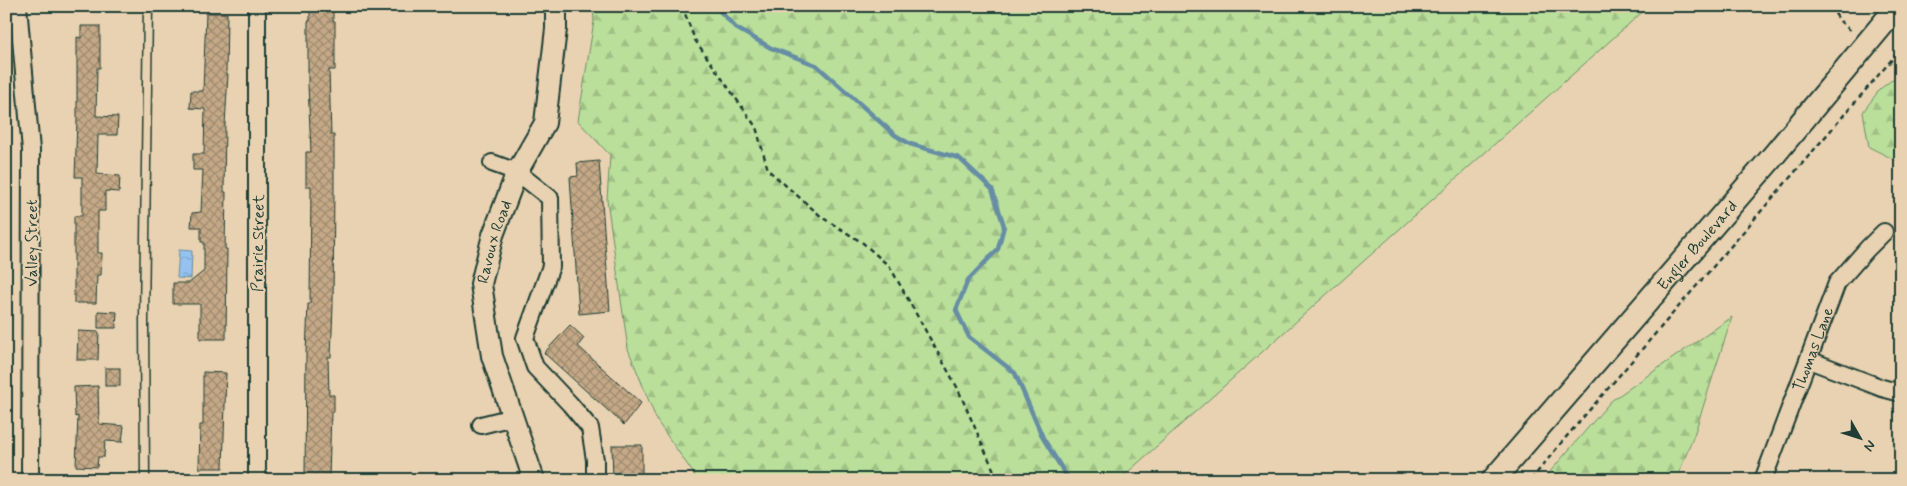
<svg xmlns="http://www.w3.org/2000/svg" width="1907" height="486" viewBox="0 0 1907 486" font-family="Mynerve,sans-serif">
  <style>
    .forest { fill: url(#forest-firs); stroke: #6c8e67 }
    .water { fill: url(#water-ripples); stroke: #668da4 }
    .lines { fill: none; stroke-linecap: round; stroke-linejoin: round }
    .stream { stroke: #668da4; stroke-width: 4.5 }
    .building { fill: url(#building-cross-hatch); stroke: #1f3d34 }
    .service-casing { stroke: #1f3d34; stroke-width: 11 }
    .minor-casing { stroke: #1f3d34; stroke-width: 20 }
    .tertiary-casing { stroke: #1f3d34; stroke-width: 24 }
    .secondary-casing { stroke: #1f3d34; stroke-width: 26 }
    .path { stroke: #1f3d34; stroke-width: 2.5; stroke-dasharray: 5 4; stroke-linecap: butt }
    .service { stroke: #e8d2b1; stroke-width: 8 }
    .minor { stroke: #e8d2b1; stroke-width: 16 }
    .tertiary { stroke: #e8d2b1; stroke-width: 20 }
    .secondary { stroke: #e8d2b1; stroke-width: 22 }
    .labels { text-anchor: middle; stroke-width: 4.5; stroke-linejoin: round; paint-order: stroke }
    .street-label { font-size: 16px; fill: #1f3d34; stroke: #e8d2b1 }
  </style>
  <defs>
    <pattern id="forest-firs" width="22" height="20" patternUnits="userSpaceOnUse" patternTransform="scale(1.25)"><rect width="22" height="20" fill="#b9df9a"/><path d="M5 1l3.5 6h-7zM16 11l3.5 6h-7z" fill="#9fc085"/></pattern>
    <pattern id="water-ripples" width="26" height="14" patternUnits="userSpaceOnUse" patternTransform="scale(1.25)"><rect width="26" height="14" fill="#95c2ef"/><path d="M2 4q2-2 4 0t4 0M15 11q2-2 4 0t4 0" fill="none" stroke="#799fc2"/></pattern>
    <pattern id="building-cross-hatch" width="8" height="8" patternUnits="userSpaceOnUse" patternTransform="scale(1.25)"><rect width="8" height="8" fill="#c5a987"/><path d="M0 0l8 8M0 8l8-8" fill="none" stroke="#9f8b6f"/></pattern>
  </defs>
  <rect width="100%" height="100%" fill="#e8d2b1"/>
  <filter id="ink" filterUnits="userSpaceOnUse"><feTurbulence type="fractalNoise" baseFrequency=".02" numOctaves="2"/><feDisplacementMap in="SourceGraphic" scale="10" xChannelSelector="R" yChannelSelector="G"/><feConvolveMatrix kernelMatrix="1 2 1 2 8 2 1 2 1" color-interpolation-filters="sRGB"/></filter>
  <g filter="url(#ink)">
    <g class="forest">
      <polygon points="593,6 1649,6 1119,480 698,480 657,421 628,349 607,200 610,155 578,121 594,21"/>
      <polygon points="1901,73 1901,163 1869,147 1863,112 1880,89"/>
      <polygon points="1732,317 1694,435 1676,480 1543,480 1611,401"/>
    </g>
    <polygon class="water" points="179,250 192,251 191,279 177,278"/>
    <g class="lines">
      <polyline class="stream" points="715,6 736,28 771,48 816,65 895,135 910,144 959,158 992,189 1004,226 998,249 968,280 956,310 969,337 1015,373 1043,438 1069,480"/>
    </g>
    <g class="building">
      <polygon points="310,6 333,6 333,21 335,21 335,70 329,70 331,135 334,135 334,186 333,305 331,357 328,357 329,395 334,395 334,412 331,412 329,478 305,477 306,353 308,304 310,304 311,186 306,186 306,152 311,152 308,84 308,21 310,21"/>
      <polygon points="206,13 227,13 226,74 228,74 225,125 224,192 226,192 225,249 227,249 226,339 200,339 200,304 173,304 173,283 189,283 204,271 204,242 201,242 201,227 191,227 192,213 201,212 203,170 193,170 193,154 204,154 205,109 190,108 191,91 203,91"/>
      <polygon points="81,26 100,26 100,68 97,68 96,116 118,117 117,135 98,135 97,174 120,176 119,192 105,191 105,211 98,211 98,253 102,253 101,275 97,275 96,303 74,303 74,216 82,216 82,177 75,177 77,120 77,37 81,38"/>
      <polygon points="599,161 610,311 579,314 570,177 578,176 577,163"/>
      <polygon points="98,311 117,312 116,328 98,328"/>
      <polygon points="570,325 584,338 578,346 641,403 624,425 544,353"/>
      <polygon points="78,331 99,332 98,360 77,360"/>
      <rect x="105" y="368" width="15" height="18"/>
      <polygon points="203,372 226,373 223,468 199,468 200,425 203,425"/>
      <polygon points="98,386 99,424 124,426 122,442 105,441 104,457 98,457 97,467 76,466 78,416 75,417 74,387"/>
      <polygon points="612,445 642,445 642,480 613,480"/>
    </g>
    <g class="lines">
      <defs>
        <polyline id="service" points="145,480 144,321 148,6"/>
        <g id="minor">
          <polyline points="18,6 31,150 30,480"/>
          <polyline points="492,163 517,172 550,198 551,266 525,338 535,367 570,404 590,428 595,460 595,480"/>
          <polyline points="1809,360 1882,388 1901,393"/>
          <polyline points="481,425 513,417"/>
          <polyline points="257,480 257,6"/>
          <path id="s1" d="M1763 480 1837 283 1867 249 1884 232"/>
        </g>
        <g id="tertiary">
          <path id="s2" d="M534 480 492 356 481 284 493 235 517 172 545 123 556 29V6"/>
        </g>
        <g id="secondary">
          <path id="s3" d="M1493 480 1769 161 1898 6"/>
        </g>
      </defs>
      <use href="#service" class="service-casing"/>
      <use href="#minor" class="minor-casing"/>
      <use href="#tertiary" class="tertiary-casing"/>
      <use href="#secondary" class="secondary-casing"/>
      <g class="path">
        <polyline points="682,6 695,40 756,127 768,170 823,218 863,243 890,267 957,387 998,480"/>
        <polyline points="1830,6 1840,21 1852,32"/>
        <polyline points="1531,480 1561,443 1901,49"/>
      </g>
      <use href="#service" class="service"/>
      <use href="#minor" class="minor"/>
      <use href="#tertiary" class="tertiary"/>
      <use href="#secondary" class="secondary"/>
    </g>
  </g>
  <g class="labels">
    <g class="street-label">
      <text dy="6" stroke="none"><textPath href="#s2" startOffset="248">Ravoux Road</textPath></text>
      <text transform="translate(31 243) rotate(-90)" y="6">Valley Street</text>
      <text transform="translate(257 243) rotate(-89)" y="6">Prairie Street</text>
      <text dy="6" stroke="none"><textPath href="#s3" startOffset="311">Engler Boulevard</textPath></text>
      <text dy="6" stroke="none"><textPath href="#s1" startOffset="140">Thomas Lane</textPath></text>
    </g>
  </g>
  <rect width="1907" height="486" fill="none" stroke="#e8d2b1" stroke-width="25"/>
  <rect x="12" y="12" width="1882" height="461" fill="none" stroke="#1f3d34" stroke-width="2" filter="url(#ink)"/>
  <g transform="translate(1860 438) rotate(129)" stroke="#e8d2b1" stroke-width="4" paint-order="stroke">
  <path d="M0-4L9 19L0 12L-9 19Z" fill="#1f3d34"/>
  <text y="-8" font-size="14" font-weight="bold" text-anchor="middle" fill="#1f3d34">N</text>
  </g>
</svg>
